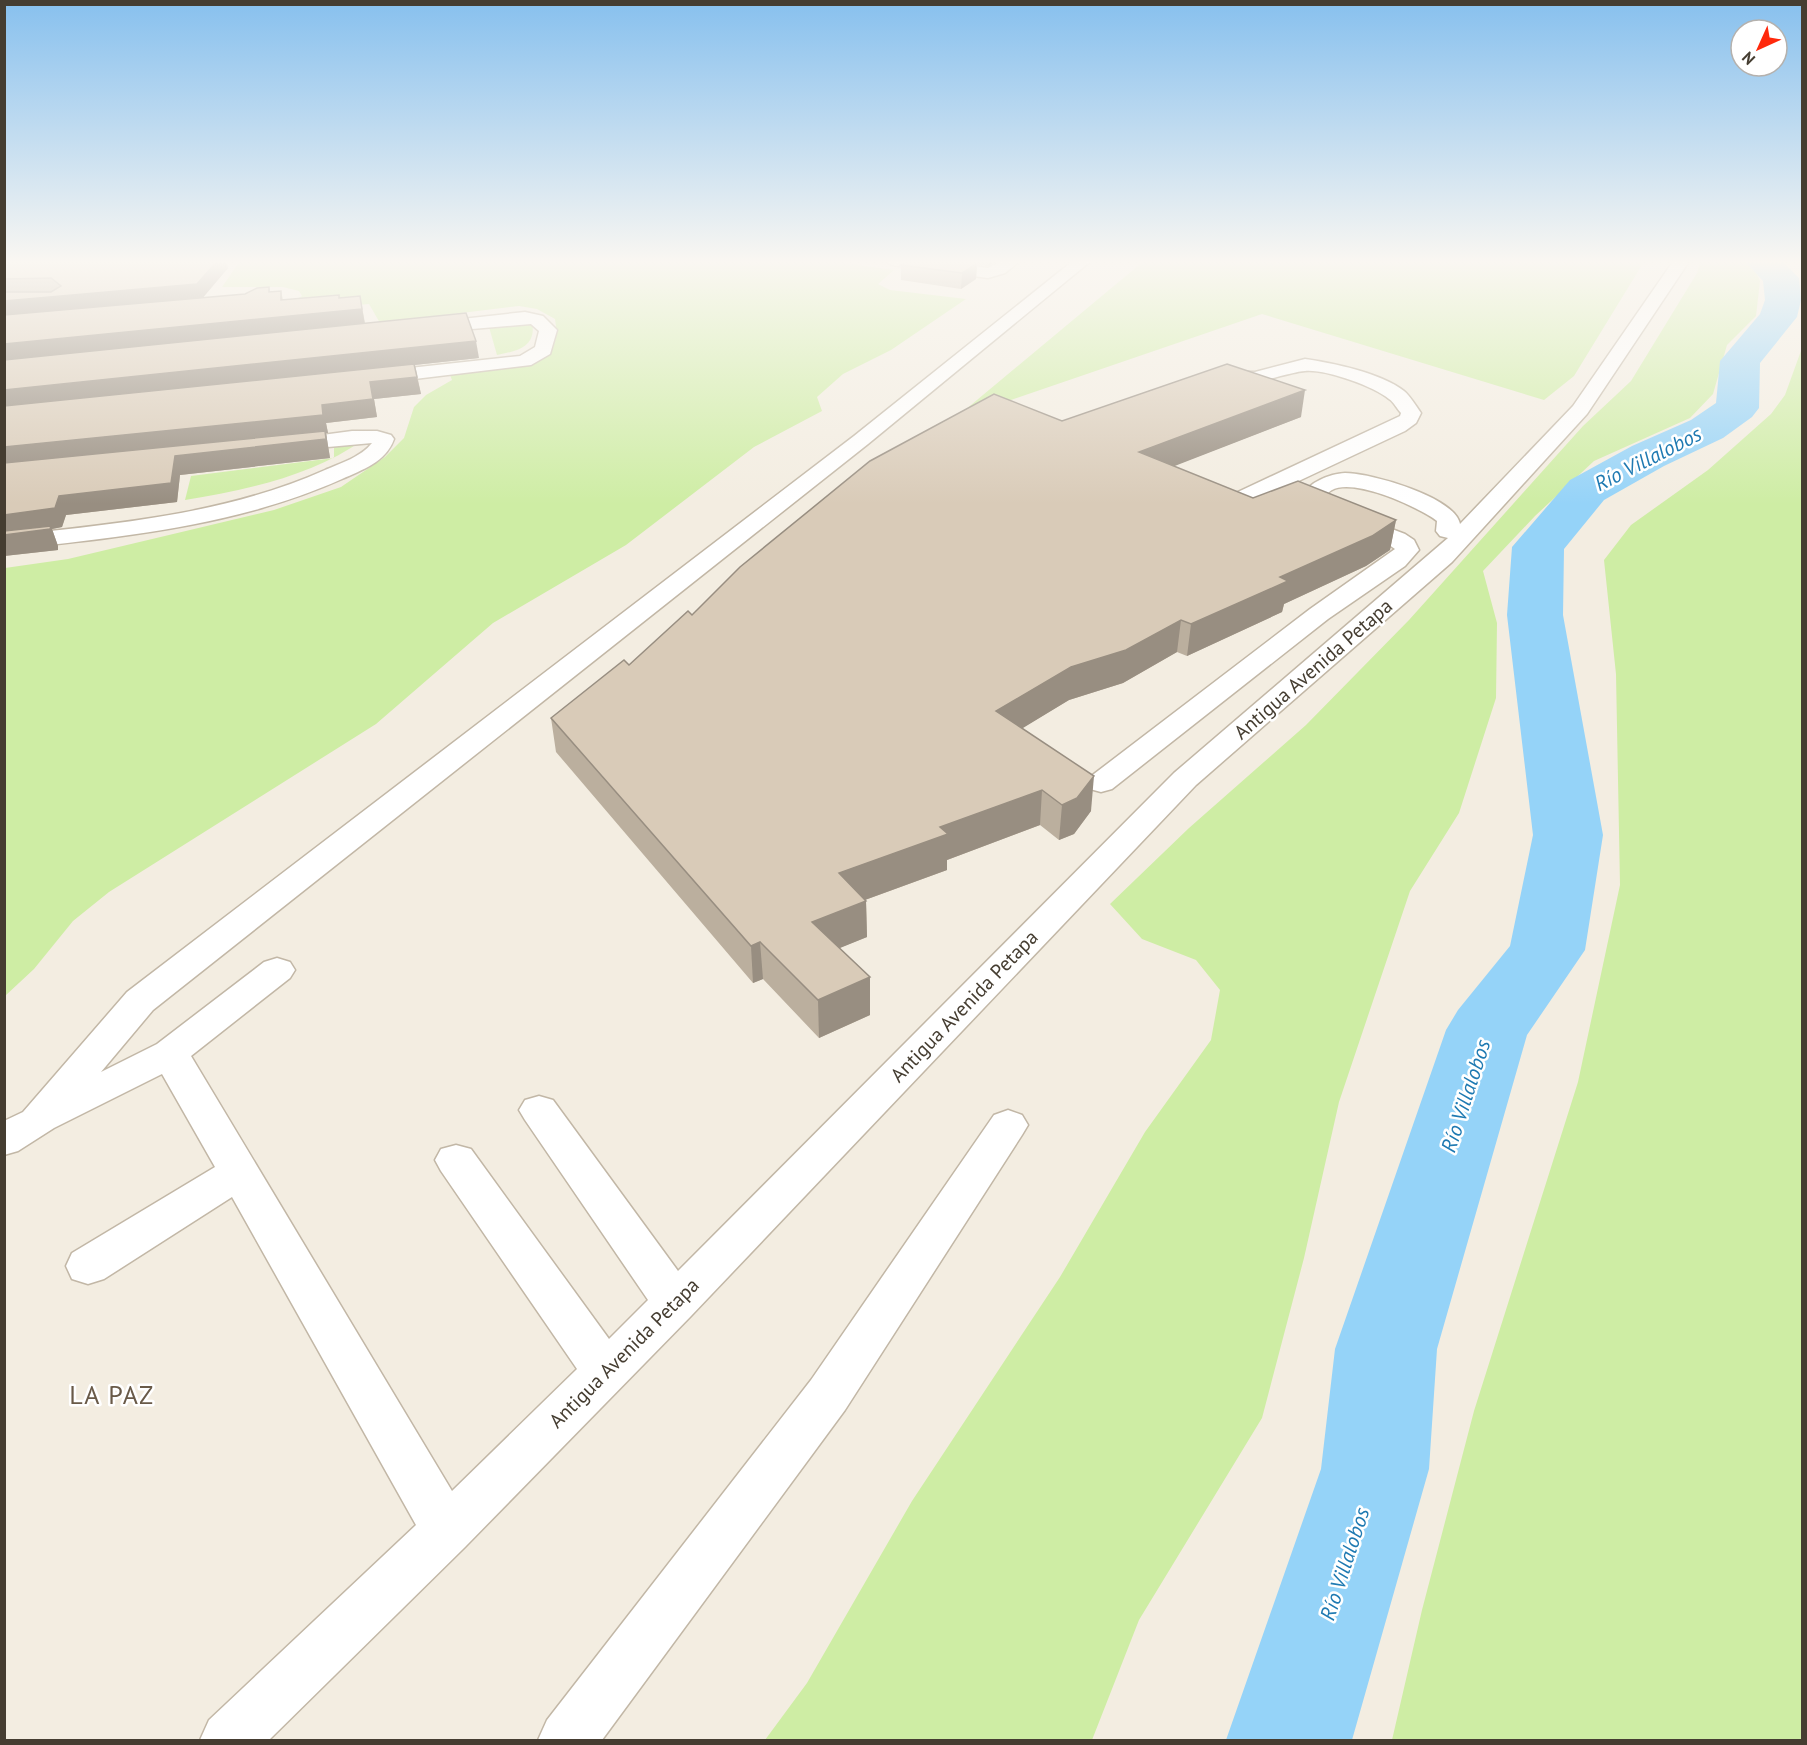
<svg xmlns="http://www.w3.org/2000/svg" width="1807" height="1745" viewBox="0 0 1807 1745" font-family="'PT Sans',sans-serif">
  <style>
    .green { fill: #ceeda4 }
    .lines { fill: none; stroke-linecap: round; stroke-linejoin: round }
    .stream { fill: #95d3f8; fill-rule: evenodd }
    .river { fill: #95d3f8; fill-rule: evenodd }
    .minor-casing { stroke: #c2b7a6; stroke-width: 3 }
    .minor { fill: #fff; fill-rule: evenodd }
    .wall { fill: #bbaf9e }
    .shaded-wall { fill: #988e81 }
    .building { fill: #d9cbb8; stroke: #988e81; stroke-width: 1.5 }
    .labels { text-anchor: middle; stroke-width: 5; stroke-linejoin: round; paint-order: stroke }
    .street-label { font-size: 20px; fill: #453d31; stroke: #fff }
    .water-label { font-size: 21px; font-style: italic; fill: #1f7ab2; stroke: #fff }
    .near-neighbourhood-label { font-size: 26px; letter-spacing: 1.5px; fill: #695a48; stroke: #fff }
  </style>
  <rect width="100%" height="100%" fill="#f3ede1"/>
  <g class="green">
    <polygon points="824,260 894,270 878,284 890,290 966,299 891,350 843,374 817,397 822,411 754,447 626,545 493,623 376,724 109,892 73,921 34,969 5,996 5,568 68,559 190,530 274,510 341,487 385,457 404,438 414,407 426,395 452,380 449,372 530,360 553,348 557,334 555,319 537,309 519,306 380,323 369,304 294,311 295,300 302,296 299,291 283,287 222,287 240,261"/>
    <polygon points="1145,260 1645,260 1574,376 1544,400 1262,314 1011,400 965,410"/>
    <polygon points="1701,260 1750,260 1760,281 1756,316 1727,345 1713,394 1690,418 1594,461 1535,516 1483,571 1497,623 1496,698 1459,813 1410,891 1339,1102 1304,1258 1262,1418 1139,1620 1092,1740 765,1740 807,1683 912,1501 1060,1277 1145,1132 1211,1040 1220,990 1196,960 1142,939 1110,904 1189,828 1306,725 1409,620 1583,426 1631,381 1697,273"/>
    <path d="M487 320 532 322C537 347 517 351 497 355Z"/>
    <polygon points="1802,348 1802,1740 1392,1740 1422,1610 1474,1411 1578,1082 1620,885 1616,674 1604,560 1631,525 1708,470 1771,414 1785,395"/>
    <path d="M334 435 363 440C312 476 246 490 185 500L191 476 334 458Z"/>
  </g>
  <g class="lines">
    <polygon class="stream" points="1794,260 1802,260 1802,264"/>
    <polygon class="river" points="1744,260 1781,260 1799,278 1801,300 1797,317 1760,363 1759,408 1752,417 1723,438 1664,466 1604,500 1564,549 1563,615 1603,835 1585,950 1527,1035 1437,1349 1429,1469 1352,1740 1226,1740 1321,1469 1335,1349 1446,1030 1458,1010 1510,946 1533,835 1507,615 1512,547 1570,480 1632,446 1691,420 1716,403 1720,361 1760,314 1765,300 1763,281"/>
    <defs>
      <g id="minor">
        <polygon points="884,260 927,260 988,268 1003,260 1021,260 1005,273 988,278 892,265"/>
        <path d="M1074 260H1092L868 444 153 1010 101 1072 157 1044 264 962 277 958 290 962 295 970 290 978 191 1056 452 1491 577 1369 441 1171 435 1160 441 1149 456 1145 471 1149 609 1339 648 1300 525 1120 519 1110 525 1100 539 1096 553 1100 678 1271 1174 773 1448 538 1440 536 1436 531 1437 521C1421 508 1331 465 1324 501L1331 506 1405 534 1414 540 1419 550 1405 566 1328 619 1112 789 1101 792 1090 789 1086 783 1090 777 1310 609 1395 549C1373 531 1305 526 1301 496 1310 482 1329 474 1345 473 1371 473 1455 497 1460 524L1573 406 1674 260H1690L1587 414 1452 562 1196 785 691 1316 465 1547 269 1740H200L209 1720 416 1525 232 1197 104 1279 88 1284 72 1279 66 1266 72 1253 215 1167 162 1074 54 1128 18 1151 4 1155V1121L23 1112 127 992 854 436Z"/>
        <polygon points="525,312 543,316 557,330 550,354 531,365 373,384 363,378 373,372 520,356 535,347 539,331 531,324 425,333 416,328 425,323"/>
        <path d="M1305 359C1333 363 1381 373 1404 391 1410 396 1416 406 1421 413L1416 423 1405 431 1241 508H1225L1222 503 1225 498 1400 416 1401 413C1397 409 1394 402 1389 399 1373 386 1325 369 1305 371 1286 372 1225 397 1210 377L1220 371 1255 372Z"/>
        <path d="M352 431H377L391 435 394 439C386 462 362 470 342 479 235 527 119 537 4 550V536C114 524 224 515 325 470 341 463 361 457 372 443L284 451 277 449 274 445 277 441Z"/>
        <polygon points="1008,1110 1022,1115 1028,1125 1022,1135 845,1410 602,1740 538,1740 547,1720 811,1380 994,1115"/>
      </g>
    </defs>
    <use href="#minor" class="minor-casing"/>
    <use href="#minor" class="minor"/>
  </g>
  <g class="wall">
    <polygon points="910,260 1001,260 988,266 977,264 976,279 961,289 901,280 901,265"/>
    <polygon points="4,262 228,268 202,298 245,294 269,287 270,292 281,291 283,300 340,298 360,296 365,323 479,358 415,365 421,394 374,399 377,417 326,423 328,433 326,433 330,458 180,475 177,502 66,515 62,527 52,529 58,546 58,550 4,556"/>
    <polygon points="1301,417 1173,466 1253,498 1396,520 1390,550 1366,566 1284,604 1282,612 1187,656 1177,652 1123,683 1069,700 1022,728 1091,811 1074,834 1059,840 1040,825 947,860 947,870 865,900 866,901 867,937 839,948 870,977 870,1015 819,1038 763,979 753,983 556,752 551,718 629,665 692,615 1062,421"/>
  </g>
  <g class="shaded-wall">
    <polygon points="218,260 226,260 228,268 201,300 4,318 4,301"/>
    <polygon points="988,260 1001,260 988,266"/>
    <polygon points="977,263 976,279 961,289 962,273"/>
    <polygon points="339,295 343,311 360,296 365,325 4,362 4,344 339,298"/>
    <polygon points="476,341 479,358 4,409 4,390"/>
    <polygon points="417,377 421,394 374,399 377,417 326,423 328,433 326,433 330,458 180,475 177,502 66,515 62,527 52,529 58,546 58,550 4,556 4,515 175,456 4,466 4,447 322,405 370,382"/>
    <polygon points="1305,390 1301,417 1136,481 1139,452"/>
    <polygon points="1396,520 1390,550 1366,566 1284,604 1282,612 1187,656 1191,624 1280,577"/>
    <polygon points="1181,620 1177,652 1123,683 1069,700 995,745 996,711 1071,667"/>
    <polygon points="1094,776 1091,811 1074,834 1059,840 1062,805"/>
    <polygon points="1042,790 1040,825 947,860 947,870 840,909 839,873 940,827"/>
    <polygon points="866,901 867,937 813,959 812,922"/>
    <polygon points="760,942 763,979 753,983 751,946"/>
    <polygon points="870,977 870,1015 819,1038 818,1000"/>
  </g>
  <g class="building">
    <polygon points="7,260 218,260 197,284 4,301 4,292 51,292 61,286 51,278 4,279 4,262"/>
    <polygon points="910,260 951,260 977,263 962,273 901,265"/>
    <polygon points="269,287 269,292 281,291 281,300 339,295 339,298 360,296 362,309 4,344 4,315 245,294 257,288"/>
    <polygon points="466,313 476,341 4,390 4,360"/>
    <polygon points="414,364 417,377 370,382 373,399 322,405 323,415 4,447 4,406"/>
    <polygon points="1227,364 1305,390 1139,452 1253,498 1298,481 1396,520 1372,536 1280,577 1288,581 1191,624 1181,620 1126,650 1071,667 996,711 1094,776 1077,798 1062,805 1042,790 940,827 948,834 839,873 866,901 812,922 870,977 818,1000 760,942 751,946 551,718 624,660 629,665 688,611 692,615 740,567 870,461 994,394 1062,421"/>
    <polygon points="325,431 326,439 175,456 171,483 59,496 55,508 4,515 4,463"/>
    <polygon points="51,526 50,529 4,535 4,531"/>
  </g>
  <linearGradient id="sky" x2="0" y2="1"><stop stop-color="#87c0ee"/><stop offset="0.52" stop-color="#faf7f2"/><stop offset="1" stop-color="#faf7f2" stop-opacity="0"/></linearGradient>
  <rect width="1807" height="504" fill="url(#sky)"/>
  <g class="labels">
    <g class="street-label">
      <text transform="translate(1313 669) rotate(-41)" y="7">Antigua Avenida Petapa</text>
      <text transform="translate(964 1006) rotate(-46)" y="7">Antigua Avenida Petapa</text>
      <text transform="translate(624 1353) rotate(-45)" y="7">Antigua Avenida Petapa</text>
    </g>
    <g class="water-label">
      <text transform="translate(1648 459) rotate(-27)" y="7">Río Villalobos</text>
      <text transform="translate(1466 1096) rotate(-72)" y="7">Río Villalobos</text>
      <text transform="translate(1345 1564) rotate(-72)" y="7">Río Villalobos</text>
    </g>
    <g class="near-neighbourhood-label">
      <text x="112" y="1404">LA PAZ</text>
    </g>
  </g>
  <rect width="1807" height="1745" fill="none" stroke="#453d31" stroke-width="12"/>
  <g transform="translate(1759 48) rotate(225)"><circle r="28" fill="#ffffff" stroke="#b5b1ad" stroke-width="1.5"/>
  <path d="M0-4.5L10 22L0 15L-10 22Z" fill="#ff290c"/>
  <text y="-9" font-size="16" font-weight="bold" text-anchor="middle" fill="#453d31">N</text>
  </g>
</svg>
